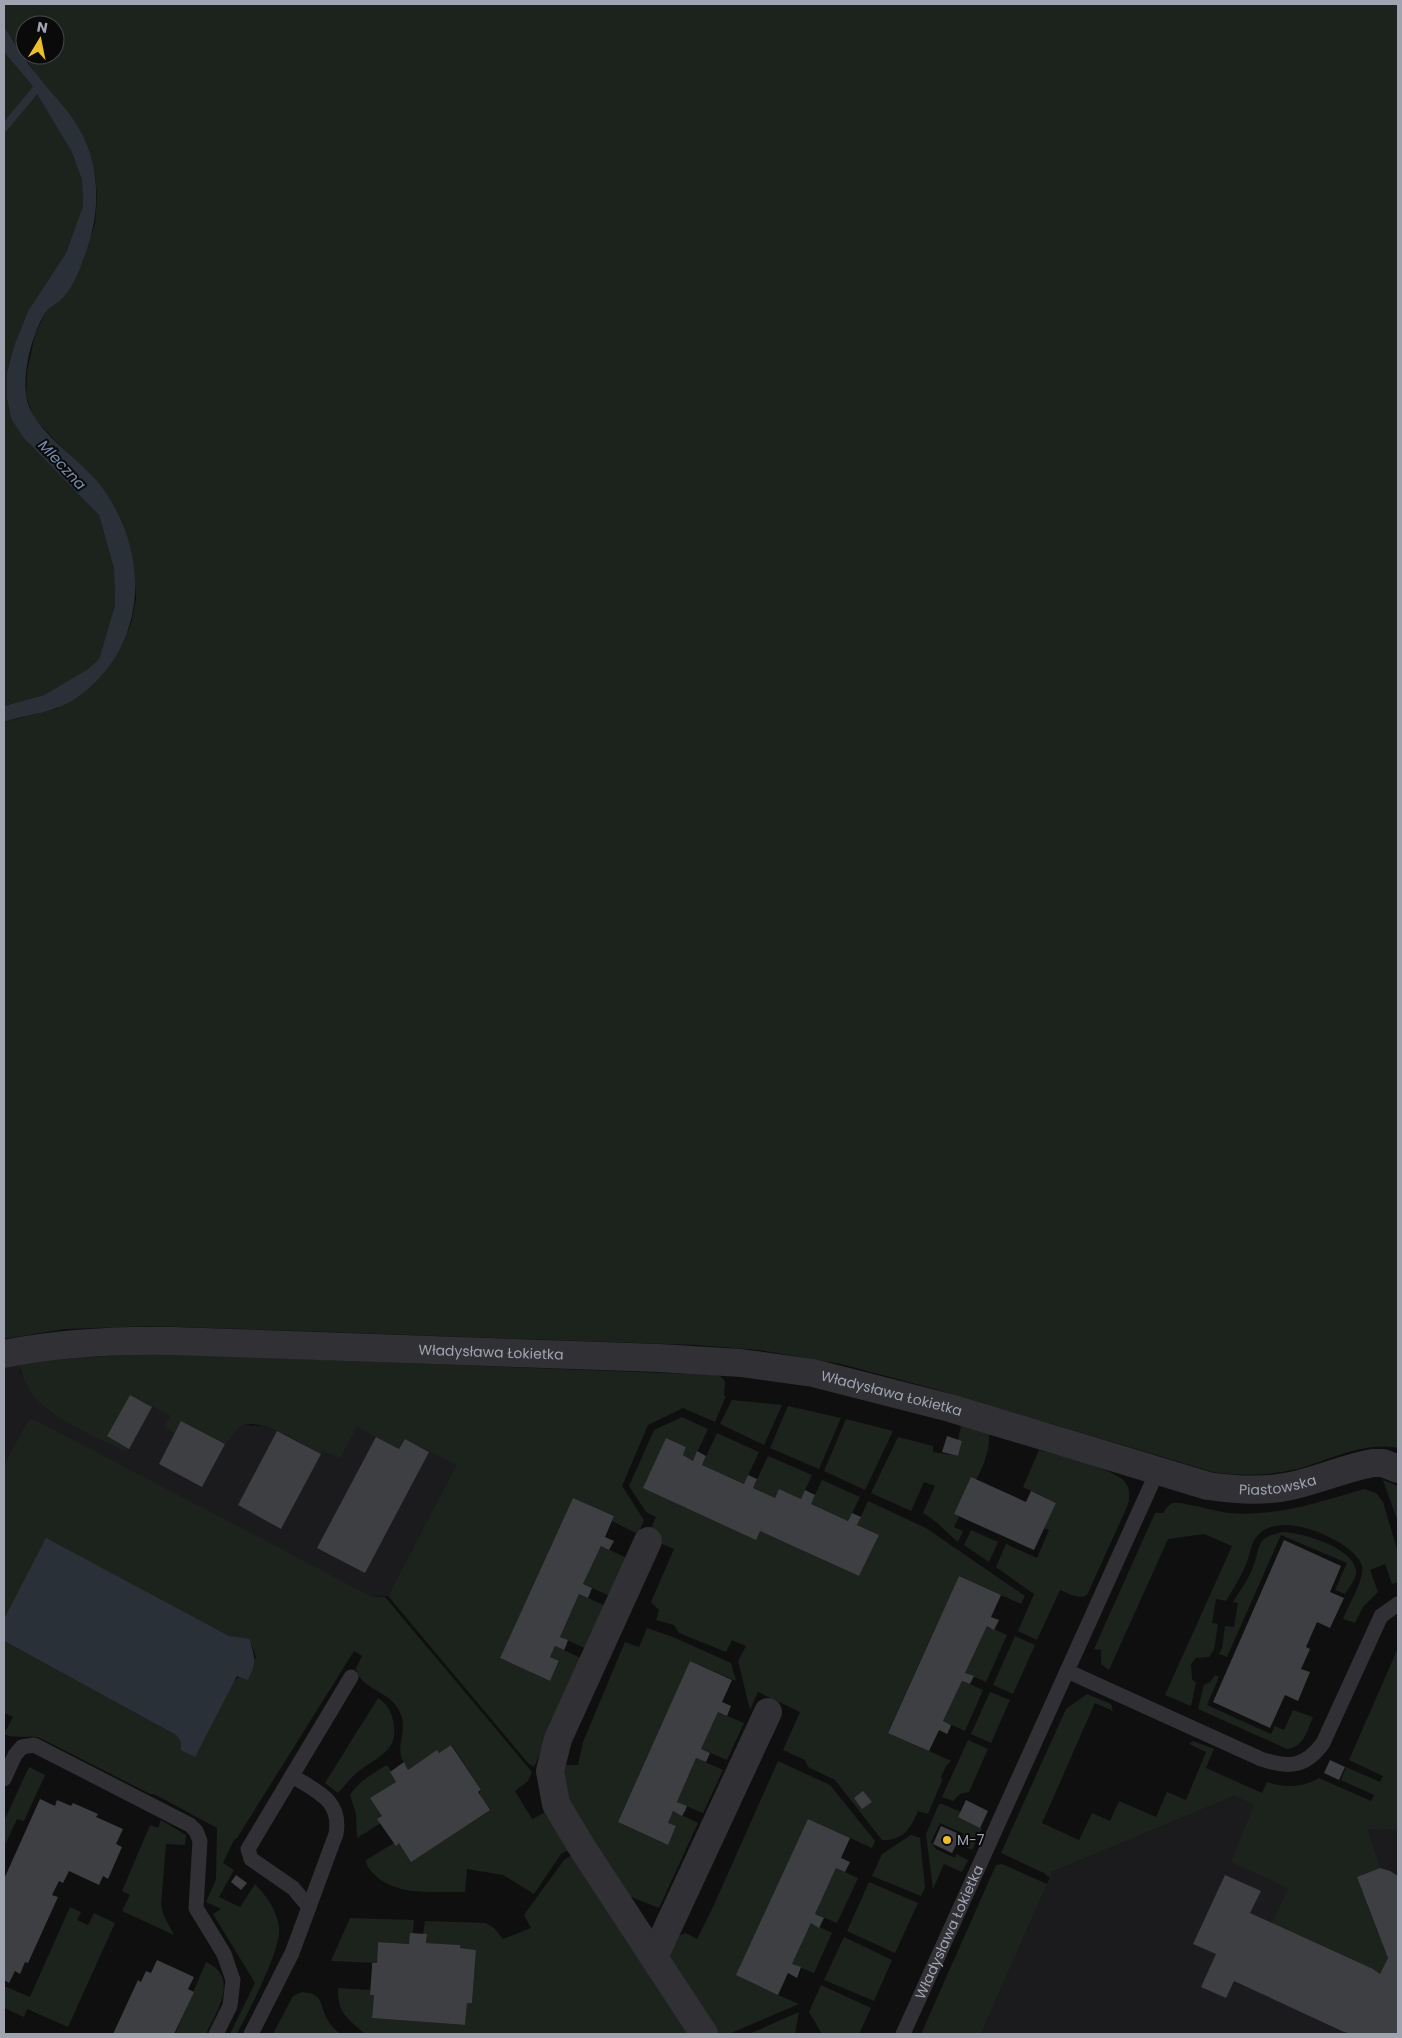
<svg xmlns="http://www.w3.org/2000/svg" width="1402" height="2038" viewBox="0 0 1402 2038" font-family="Poppins,sans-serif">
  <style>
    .built { fill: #1b1b1d }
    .green { fill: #1c231d; fill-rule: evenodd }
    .water { fill: #293038 }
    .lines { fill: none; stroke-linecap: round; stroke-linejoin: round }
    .stream { stroke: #293038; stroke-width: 8 }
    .building { fill: #3e3f43 }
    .service { stroke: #303035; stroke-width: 15 }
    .minor { stroke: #303035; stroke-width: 28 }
    .poi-dot { fill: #ecbf2b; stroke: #0a0a0b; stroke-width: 2 }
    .labels { text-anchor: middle; stroke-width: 4; stroke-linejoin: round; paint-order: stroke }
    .street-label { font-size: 14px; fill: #a0a4b1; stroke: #0a0a0b }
    .poi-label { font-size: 14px; fill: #a0a4b1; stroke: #0a0a0b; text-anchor: start }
    .water-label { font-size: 15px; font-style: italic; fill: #778eac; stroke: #0a0a0b }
  </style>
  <rect width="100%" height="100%" fill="#0f0f10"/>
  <g class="built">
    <polygon points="20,1365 20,1372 44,1407 50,1412 107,1436 130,1395 170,1416 239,1428 244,1425 263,1426 277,1431 321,1454 322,1450 357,1427 400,1449 405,1439 456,1465 388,1596 373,1597 27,1422 4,1464 4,1368"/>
    <polygon points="1234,1796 1254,1805 1366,1828 1398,1830 1398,2034 981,2034 1052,1872"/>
  </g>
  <g class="green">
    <path d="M4 4H1398V1448C1363 1441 1330 1460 1297 1469 1268 1476 1242 1476 1213 1472L931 1388 841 1364 759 1350 697 1345 153 1326 65 1329 4 1339V722L58 708 122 645 131 624 136 598 134 568 71 457 34 418 26 396 27 371 35 335 46 311 62 299 72 284 83 261 95 224 97 197 95 174 36 74 4 27ZM25 25H55V55H25Z"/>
    <polygon points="4,52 31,84 73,152 82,180 83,206 66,253 28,311 14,346 7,372 7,399 11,418 99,515 114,569 115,605 99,659 88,669 44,695 4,706"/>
    <path d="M166 1354 719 1375 725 1381 724 1396H726L715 1422 683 1408 648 1425 622 1486 644 1520 638 1534 612 1521 614 1516 573 1498 500 1658 550 1681 559 1662 550 1657 555 1646 583 1659 534 1767 528 1763 388 1596 456 1465 405 1439 399 1449 357 1427 340 1458 322 1451 321 1454C303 1445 264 1419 244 1425 237 1427 230 1439 225 1444L182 1421 175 1433 164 1427 170 1416 130 1395 107 1436 129 1449 125 1450C110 1446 57 1418 45 1408 35 1399 20 1378 20 1365 69 1357 117 1355 166 1354Z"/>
    <polygon points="732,1400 782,1405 764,1445 720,1424"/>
    <polygon points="788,1406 841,1418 819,1469 770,1448"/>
    <path d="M682 1417 708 1429 693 1461 683 1455 686 1447 666 1438 644 1488 760 1531 859 1576 879 1535 857 1525 868 1501 926 1528 1025 1596 1021 1604 959 1576 888 1732 951 1761 946 1766 941 1777 942 1781 928 1814 918 1811C911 1828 903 1841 882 1840L835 1780 808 1767 805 1760 783 1750 800 1712 758 1692 750 1710 738 1661 746 1646 732 1640 726 1652 679 1633 674 1625 656 1620 659 1610 651 1602 674 1549 647 1538 656 1517 646 1512 629 1486 654 1430Z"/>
    <path d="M31 1419 35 1420 365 1593 373 1597H385L532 1772 528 1781 515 1791 532 1819 548 1811 572 1848 561 1854 534 1894 503 1875 467 1869 465 1892C435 1891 400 1897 376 1876 371 1871 366 1867 366 1860L394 1843 396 1845 479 1794 481 1790 452 1745 439 1753 437 1751 408 1770C406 1765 402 1761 401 1756 397 1740 410 1727 397 1707 387 1691 358 1687 356 1668L362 1656 354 1651 237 1838 234 1840 223 1863 234 1870 219 1897 240 1907 255 1884C266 1896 277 1909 279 1927 282 1949 248 2012 237 2034H230L255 1983 213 1914 221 1909 206 1902 216 1879 217 1828 154 1794H150L38 1737C27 1735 14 1739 4 1734L13 1717 4 1713V1641L167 1730 176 1735 181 1742 256 1657 250 1640 229 1636 4 1619V1464L27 1422Z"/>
    <polygon points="846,1419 893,1431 865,1490 824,1471"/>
    <path d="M961 1426 989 1434C991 1462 969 1492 954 1514L959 1517 954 1527 963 1531 958 1542C946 1532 936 1520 923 1513L935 1486 924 1482 911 1511 871 1493 898 1437 933 1446V1452L958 1456 962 1441 958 1440Z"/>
    <polygon points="717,1433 759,1452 744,1484 702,1465"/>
    <path d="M1039 1450C1056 1455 1116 1469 1125 1482 1131 1490 1130 1498 1127 1507L1087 1595C1079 1600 1068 1593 1060 1590L1037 1640 1018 1631 1034 1594 996 1567 1006 1544 1037 1558 1049 1530 1044 1528 1056 1503 1023 1487Z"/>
    <polygon points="768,1456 812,1475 801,1499 779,1489 775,1498 753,1488"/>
    <polygon points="822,1480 860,1497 848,1521 811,1504"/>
    <polygon points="1383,1480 1398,1486 1398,1522"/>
    <path d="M1364 1489 1376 1493 1383 1502 1398 1552V1582L1392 1584 1385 1564 1370 1570 1378 1592 1363 1607 1355 1623 1343 1619C1348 1606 1365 1578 1362 1566 1357 1547 1315 1528 1296 1526 1284 1524 1269 1525 1260 1533 1250 1542 1251 1553 1246 1564 1241 1577 1233 1589 1226 1601L1216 1599 1212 1623 1218 1624 1214 1650 1209 1657 1196 1658 1191 1664 1192 1679 1196 1683 1191 1706 1165 1695 1232 1546 1204 1534 1168 1539 1109 1670 1101 1664V1650L1094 1649 1155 1513H1163C1166 1509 1168 1505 1173 1503 1180 1501 1218 1512 1229 1513 1276 1517 1320 1502 1364 1489Z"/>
    <polygon points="971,1530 998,1542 989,1562 964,1545"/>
    <path d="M1283 1532C1303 1533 1352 1547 1356 1570 1357 1579 1349 1587 1345 1594L1335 1590 1347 1563 1281 1535 1227 1657 1219 1654 1222 1648 1225 1626 1234 1627 1238 1603 1233 1602C1240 1591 1248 1580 1253 1567 1262 1545 1254 1538 1283 1532Z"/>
    <polygon points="601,1546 627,1558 610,1596 583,1584"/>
    <polygon points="579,1594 606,1606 587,1649 560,1637"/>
    <polygon points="987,1626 1007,1635 986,1682 965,1673"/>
    <polygon points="647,1628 673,1637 731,1663 736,1681 690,1661 618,1822 668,1845 676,1827 668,1823 673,1811 698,1823 659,1908 626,1895 568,1804 562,1765 578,1765 583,1742 625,1642 639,1647"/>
    <polygon points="1015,1636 1035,1645 1013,1694 993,1685"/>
    <path d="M1398 1648V1830L1367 1829 1380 1868 1357 1877 1388 1958 1380 1974 1373 1969 1272 1923 1288 1888 1231 1862 1254 1805 1234 1796 1052 1872 1050 1878 1044 1873 1001 1853 1066 1709 1087 1694 1111 1704 1113 1711 1095 1703 1042 1823 1079 1840 1092 1813 1110 1821 1119 1801 1156 1817 1167 1792 1186 1800 1206 1752 1189 1744 1193 1741 1214 1749 1206 1768 1262 1793 1267 1782C1286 1788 1301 1788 1319 1778L1371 1801 1374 1795 1341 1780 1346 1767 1380 1782 1383 1776 1349 1760Z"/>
    <path d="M1215 1675 1219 1677 1207 1705 1271 1734 1275 1726 1284 1730 1293 1710 1313 1717C1307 1731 1304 1747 1287 1749L1198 1709 1204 1685 1210 1682Z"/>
    <polygon points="962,1681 983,1690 965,1731 943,1721"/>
    <polygon points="990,1692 1010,1700 991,1743 971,1734"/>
    <path d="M378 1698C386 1703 391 1710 393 1720 400 1750 380 1755 360 1770 351 1777 345 1785 338 1793L325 1783Z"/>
    <polygon points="718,1712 744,1723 727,1760 701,1749"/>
    <polygon points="968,1740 988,1749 969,1792 960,1794 953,1801 942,1797"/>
    <polygon points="696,1758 723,1770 703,1813 677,1802"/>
    <polygon points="778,1761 830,1785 875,1841 872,1848 808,1819 778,1995 799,2004 729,2034 719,2034 709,2021 669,1958 669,1953 676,1937 686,1933 697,1939 713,1907"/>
    <path d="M385 1766H388L391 1771 390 1772 396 1782 371 1798 382 1816 378 1819 381 1823 357 1838 356 1814 350 1795C359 1781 371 1775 385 1766Z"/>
    <polygon points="29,1767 45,1775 24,1821 17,1819 4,1847 4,1821"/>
    <polygon points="939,1804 942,1804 961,1812 958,1817 982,1828 972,1850 959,1844 964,1834 940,1823 931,1842 936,1849 955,1858 956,1854 968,1860 962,1872 944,1864 933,1889 926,1834"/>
    <polygon points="161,1820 186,1835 185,1845 166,1844 161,1905 164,1916 174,1935 122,1911 130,1895 122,1891 150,1825 158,1828"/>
    <polygon points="911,1835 920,1838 925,1888 921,1896 872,1876 882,1854"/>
    <path d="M575 1853 691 2034H365C348 2019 337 2013 338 1988L370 1990V1995H374L372 2018 465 2025 467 2003H472L476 1950 460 1948V1945L426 1943 427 1935 423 1934 425 1921 486 1923 494 1928 503 1939 531 1928 524 1915 564 1860Z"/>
    <polygon points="1002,1864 1047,1884 981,2034 921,2034 996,1865"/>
    <polygon points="836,1868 858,1878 837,1923 815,1914"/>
    <polygon points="869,1882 918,1903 895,1953 847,1931"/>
    <polygon points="70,1907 81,1912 77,1920 88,1925 94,1913 115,1923 68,2027 27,2009 24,2017 4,2008 4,1986 30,1997"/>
    <polygon points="350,1918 414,1920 413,1933 409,1944 378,1942 377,1963 331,1961"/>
    <polygon points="811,1923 832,1933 814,1973 792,1964"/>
    <polygon points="844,1937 892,1960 874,2001 824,1980"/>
    <path d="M206 1962C240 1977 217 2011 206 2034H175Z"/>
    <polygon points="821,1985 871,2008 859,2034 822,2034 809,2012"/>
    <path d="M302 1992C324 1994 319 2003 327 2019 330 2025 335 2029 340 2034H273L293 1996Z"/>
    <polygon points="799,2012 795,2034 749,2034"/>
  </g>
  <g class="water">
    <path d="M4 27C15 43 25 61 38 76 49 91 63 104 73 119 99 156 102 204 88 246 82 264 75 285 62 299 57 304 49 307 45 313 32 335 23 369 26 395 30 430 81 459 101 486 151 554 149 647 76 698 55 713 28 714 4 722V706L44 695 88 669 99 659 115 605 114 569 99 515 23 437 11 418 7 399V372L14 346 28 311 66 253 83 206 82 180 72 152 31 84 4 52Z"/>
    <path d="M46 1538 229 1636 250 1639C254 1659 258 1660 248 1680L237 1676 195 1757 181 1750V1742L176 1735 4 1641V1619Z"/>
  </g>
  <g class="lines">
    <polyline class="stream" points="4,128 38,87"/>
  </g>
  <g class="building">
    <polygon points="130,1395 152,1407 129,1449 107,1436"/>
    <polygon points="181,1421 225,1444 202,1487 159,1464"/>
    <polygon points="277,1431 321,1454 281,1529 238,1505"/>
    <polygon points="947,1436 962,1441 958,1456 942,1452"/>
    <polygon points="376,1437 399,1449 405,1439 429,1452 365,1573 317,1548"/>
    <polygon points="666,1438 686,1447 683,1455 693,1461 697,1451 706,1456 702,1465 744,1484 748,1475 757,1479 753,1488 775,1498 779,1489 801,1499 805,1490 815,1495 811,1504 848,1521 852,1513 861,1517 857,1525 879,1535 859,1576 760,1531 756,1540 643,1488"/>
    <polygon points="971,1477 1026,1502 1031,1491 1056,1503 1034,1550 954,1514"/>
    <polygon points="573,1498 614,1516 605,1537 614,1541 609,1550 601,1546 583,1584 592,1588 588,1598 579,1594 560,1637 568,1640 566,1646 564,1650 555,1646 550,1657 559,1661 550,1681 500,1658"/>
    <polygon points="1284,1540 1341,1566 1330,1592 1344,1598 1330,1628 1317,1622 1306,1647 1310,1649 1301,1669 1310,1672 1298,1701 1285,1695 1270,1728 1213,1702"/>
    <polygon points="959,1576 1001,1595 991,1617 999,1620 994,1630 987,1626 965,1673 974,1676 970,1684 962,1681 943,1721 951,1725 950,1728 947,1734 939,1730 929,1751 888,1733"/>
    <polygon points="690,1661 732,1680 722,1702 731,1706 727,1716 718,1712 701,1749 710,1753 706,1762 696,1758 677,1802 687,1806 685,1811 682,1816 673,1811 668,1823 676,1826 668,1845 618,1822"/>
    <polygon points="451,1745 481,1790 478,1792 490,1810 411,1862 399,1843 396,1846 377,1819 382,1816 370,1798 396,1782 390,1772 404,1762 408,1770 437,1750 439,1753"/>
    <polygon points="1330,1760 1345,1767 1339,1780 1324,1773"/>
    <polygon points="863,1791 872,1802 862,1809 854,1798"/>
    <polygon points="40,1799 55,1806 57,1800 71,1806 73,1803 98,1814 96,1817 123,1829 116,1844 122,1847 108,1879 103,1876 99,1885 69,1871 63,1883 59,1881 52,1895 58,1897 28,1963 25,1962 20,1974 15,1971 9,1983 4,1980 4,1879"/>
    <polygon points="966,1800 988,1811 980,1828 958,1817"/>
    <polygon points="808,1819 850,1838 841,1858 850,1862 845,1872 836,1868 815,1914 824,1918 819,1928 811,1923 792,1964 801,1967 797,1978 788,1973 778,1995 736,1975"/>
    <polygon points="941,1826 961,1835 952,1853 933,1844"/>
    <polygon points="1380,1868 1390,1871 1398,1876 1398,2034 1353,2034 1344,2032 1234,1981 1226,1998 1201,1987 1216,1954 1193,1944 1225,1875 1261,1891 1250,1913 1373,1969 1380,1974 1388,1958 1357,1877"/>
    <polygon points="236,1875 247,1883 241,1890 231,1882"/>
    <polygon points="410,1933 427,1934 426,1943 460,1945 460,1948 476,1950 472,2003 467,2003 465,2025 372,2018 374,1995 370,1995 372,1967 372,1963 377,1963 378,1942 409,1944"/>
    <polygon points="157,1960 194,1977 188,1989 194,1992 174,2034 113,2034 138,1980 141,1982 146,1971 151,1973"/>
  </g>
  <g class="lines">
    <g class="service">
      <path d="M1067 1671 1261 1759C1288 1768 1305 1768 1323 1743L1381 1616 1398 1604"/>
      <polyline points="4,1779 15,1755 22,1747 34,1745 190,1825 196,1831 200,1841 196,1908 224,1954 233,1980 230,2006 216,2034"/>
      <polyline points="309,1907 293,1888 251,1859 248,1849 351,1677"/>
      <path d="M251 2034 292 1953 336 1834C342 1800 316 1791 292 1776"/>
      <path id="s1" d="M903 2034 1157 1472"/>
    </g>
    <g class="minor">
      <path id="s2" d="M4 1354C60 1343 117 1340 174 1341L659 1358 741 1363 813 1373 950 1408 1208 1486C1236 1490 1263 1492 1291 1486 1319 1480 1345 1468 1373 1463H1383L1398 1469"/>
      <polyline points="648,1541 558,1739 550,1771 556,1804 581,1846 704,2034"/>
      <polyline points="654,1957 768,1712"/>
    </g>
  </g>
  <circle class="poi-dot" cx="947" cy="1840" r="5"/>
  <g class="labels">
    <g class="street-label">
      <text dy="5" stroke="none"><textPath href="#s2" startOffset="488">Władysława Łokietka</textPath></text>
      <text dy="5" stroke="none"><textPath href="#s2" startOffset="892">Władysława Łokietka</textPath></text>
      <text dy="5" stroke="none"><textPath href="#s2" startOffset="1292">Piastowska</textPath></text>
      <text dy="5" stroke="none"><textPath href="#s1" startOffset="112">Władysława Łokietka</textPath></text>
    </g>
    <g class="poi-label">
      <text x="957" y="1845">M-7</text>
    </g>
    <g class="water-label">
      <text transform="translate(62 465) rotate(47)" y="5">Mleczna</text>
    </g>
  </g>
  <rect width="1402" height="2038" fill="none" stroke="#a0a4b1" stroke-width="10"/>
  <g transform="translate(40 40) rotate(10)"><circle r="24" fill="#0a0a0b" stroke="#46484d"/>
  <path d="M0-4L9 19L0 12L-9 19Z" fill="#ecbf2b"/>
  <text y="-8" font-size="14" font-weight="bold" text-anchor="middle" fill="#a0a4b1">N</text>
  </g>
</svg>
